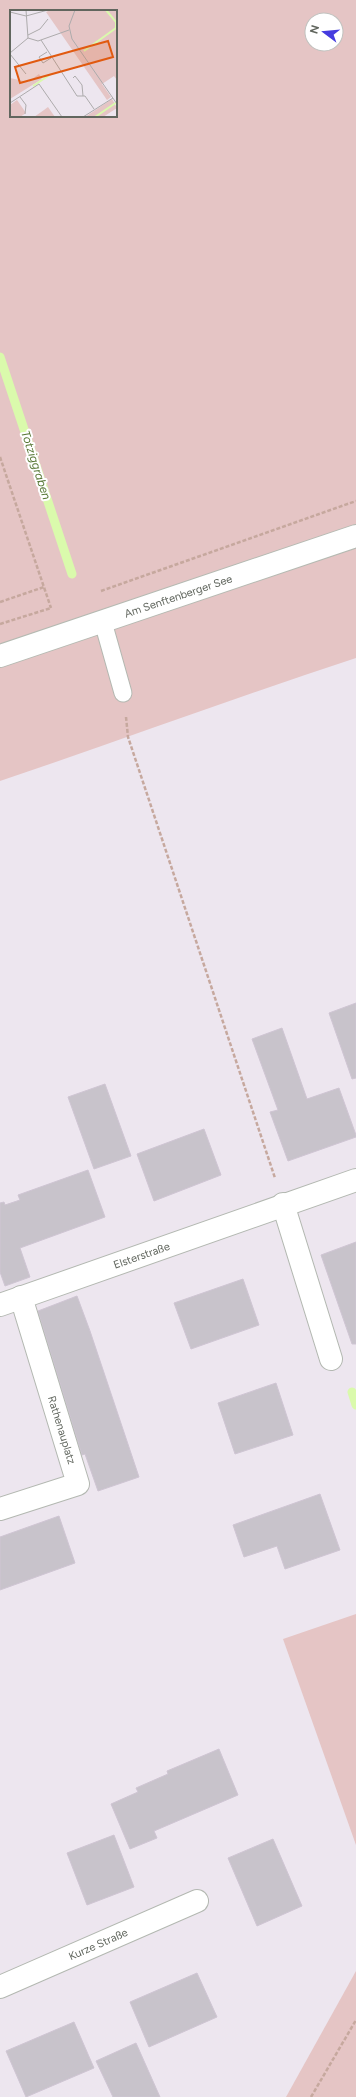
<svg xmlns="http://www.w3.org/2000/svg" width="356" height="2097" viewBox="0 0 356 2097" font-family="Figtree,sans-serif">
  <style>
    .green { fill: #e5c5c5; fill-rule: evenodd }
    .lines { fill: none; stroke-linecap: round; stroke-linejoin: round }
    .stream { stroke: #dafaac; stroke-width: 9 }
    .building { fill: #c8c3cb; stroke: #cfc5d3 }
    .lane-casing { stroke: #b3b8b1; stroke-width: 19 }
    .street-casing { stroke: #b3b8b1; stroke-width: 24 }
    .secondary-casing { stroke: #b5bab2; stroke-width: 24 }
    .path { stroke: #c6a89e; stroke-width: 2.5; stroke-dasharray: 4 2; stroke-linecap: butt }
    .lane { stroke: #fff; stroke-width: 17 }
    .street { stroke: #fff; stroke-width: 22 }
    .secondary { stroke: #fff; stroke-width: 22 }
    .labels { text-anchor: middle; stroke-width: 4; stroke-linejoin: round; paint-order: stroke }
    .street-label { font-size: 11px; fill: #61665e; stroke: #fff }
    .water-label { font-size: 12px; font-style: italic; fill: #587836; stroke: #fff }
    .inset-river { fill: none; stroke: #dafaac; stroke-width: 2 }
    .inset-road { fill: none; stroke: #adabac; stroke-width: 1 }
    .view { fill: #e15a10; fill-opacity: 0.15; stroke: #e15a10; stroke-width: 2 }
    .inset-edge { fill: none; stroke: #61665e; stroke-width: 2 }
  </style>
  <rect width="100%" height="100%" fill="#ede6ef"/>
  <g class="green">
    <path d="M0 0H356V658C237 697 119 741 0 781ZM11 11H116V116H11ZM312 20H336V44H312Z"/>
    <polygon points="356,1614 356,1845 283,1639"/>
    <polygon points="356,1971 356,2097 286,2097"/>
  </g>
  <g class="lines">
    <g class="stream">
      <polyline points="0,357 72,574"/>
      <polyline points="352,1392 356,1405"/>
    </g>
  </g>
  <g class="building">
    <polygon points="356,1003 356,1078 352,1079 329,1013"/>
    <polygon points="282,1028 307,1099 339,1088 356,1135 356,1137 288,1161 270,1112 278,1110 252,1039"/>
    <polygon points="105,1084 131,1156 94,1169 68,1097"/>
    <polygon points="204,1129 221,1175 154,1201 137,1154"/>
    <polygon points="88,1170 105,1217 20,1248 30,1277 5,1286 0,1272 0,1203 4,1202 5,1205 20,1200 18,1195"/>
    <polygon points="356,1242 356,1344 352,1344 321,1255"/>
    <polygon points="243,1279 259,1325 191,1349 174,1303"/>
    <polygon points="77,1296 90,1331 139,1477 98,1491 85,1454 82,1455 38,1311"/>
    <polygon points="276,1383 293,1435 235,1454 218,1403"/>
    <polygon points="320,1494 340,1550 285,1569 277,1546 244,1557 233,1525"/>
    <polygon points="59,1516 75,1563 0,1590 0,1537"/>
    <polygon points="219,1749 238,1795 154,1831 157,1838 130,1849 111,1804 138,1792 136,1788 168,1774 167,1771"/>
    <polygon points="114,1835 134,1887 87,1905 67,1853"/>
    <polygon points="273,1839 302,1906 257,1926 228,1858"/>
    <polygon points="197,1973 217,2017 149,2047 130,2002"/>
    <polygon points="74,2022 94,2068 26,2097 6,2051"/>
    <polygon points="136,2043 160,2097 113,2097 96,2061"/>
  </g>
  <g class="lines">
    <defs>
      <polyline id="lane" points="103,622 123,693"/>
      <g id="street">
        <polyline points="283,1204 331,1359"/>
        <path id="s1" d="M0 1305 356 1180"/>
        <polyline points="0,1509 78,1484 21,1297"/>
        <path id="s2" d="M0 1987 197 1901"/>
      </g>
      <g id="secondary">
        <path id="s3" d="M0 656 356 536"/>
      </g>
    </defs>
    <use href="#lane" class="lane-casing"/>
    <use href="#street" class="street-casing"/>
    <use href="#secondary" class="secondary-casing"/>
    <g class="path">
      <polyline points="0,457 51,608"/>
      <polyline points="101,591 356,501"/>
      <polyline points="0,602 44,587"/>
      <polyline points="0,624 51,608"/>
      <polyline points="126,717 128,737 275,1178"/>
      <polyline points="311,2097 356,2020"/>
    </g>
    <use href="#lane" class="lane"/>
    <use href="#street" class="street"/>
    <use href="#secondary" class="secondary"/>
  </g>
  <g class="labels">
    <g class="street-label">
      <text dy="4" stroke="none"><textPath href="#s3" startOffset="188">Am Senftenberger See</textPath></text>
      <text dy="4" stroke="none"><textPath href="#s1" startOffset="150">Elsterstraße</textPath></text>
      <text transform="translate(62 1430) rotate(73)" y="4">Rathenauplatz</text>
      <text dy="4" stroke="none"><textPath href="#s2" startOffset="107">Kurze Straße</textPath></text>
    </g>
    <g class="water-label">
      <text transform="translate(36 465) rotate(72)" y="4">Totziggraben</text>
    </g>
  </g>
  <g transform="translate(10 10)">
    <rect width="107" height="107" fill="#ede6ef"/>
    <path d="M40 0H107V70L104 66 92 74 101 87 97 90 36 2ZM29 64 32 69 0 89V68L18 72ZM102 89 107 98 93 107H75ZM7 90 16 103 10 107H0V95ZM38 97 45 107H24L34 100Z" fill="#e5c5c5"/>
    <path class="inset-river" d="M74 41 106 18V12L96 0M23 76 41 64M85 107 107 92"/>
    <path class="inset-road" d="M16 0 18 28M65 0 59 16 62 29 107 94M0 2 16 6 38 0M18 25 30 19 38 9M18 28 28 31 59 20M31 30 67 86H75L84 99M37 42 29 47 33 53 41 48M0 43 18 28M0 44 16 64M63 68 65 66 72 75 73 86M10 87 16 95 15 104M0 93 29 74 52 107M73 107 103 88"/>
    <path class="view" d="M98 31 103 47 10 73 5 57Z"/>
    <rect width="107" height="107" class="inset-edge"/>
  </g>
  <g transform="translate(324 32) rotate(286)"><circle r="19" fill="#ffffff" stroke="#c0c2bf"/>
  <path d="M0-3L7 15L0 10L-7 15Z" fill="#453cdf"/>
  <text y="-6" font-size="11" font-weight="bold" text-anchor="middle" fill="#61665e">N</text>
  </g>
</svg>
